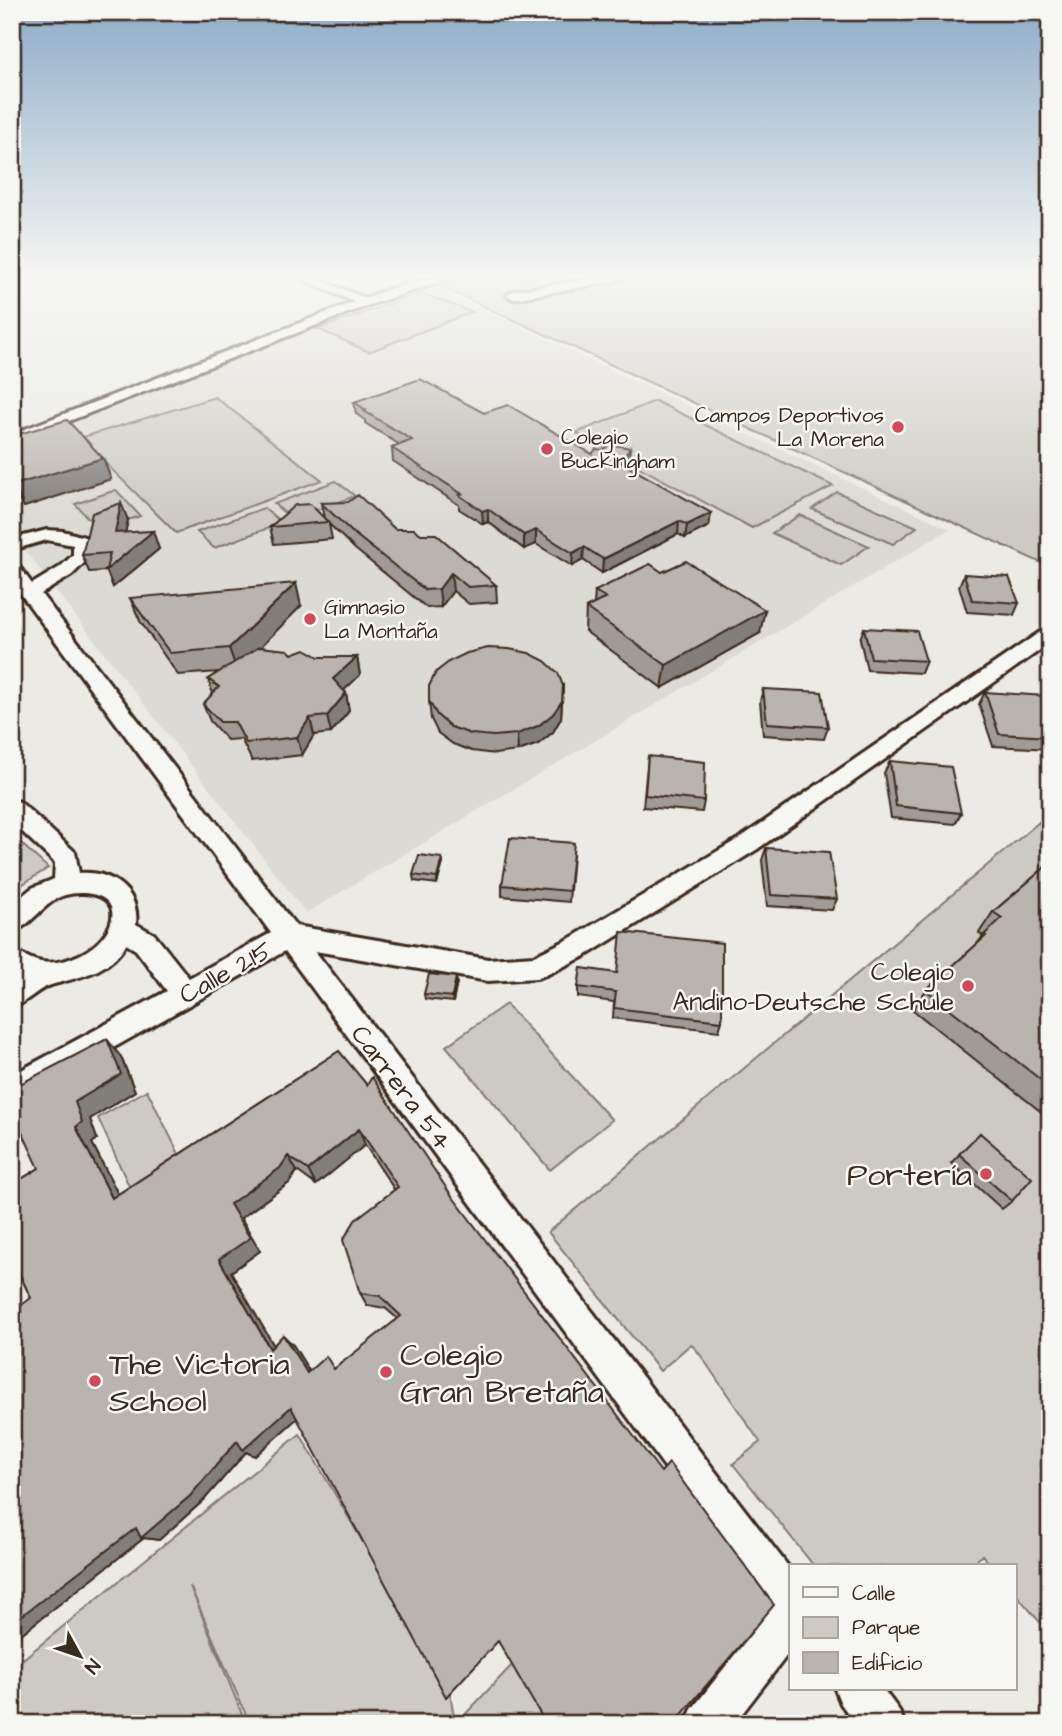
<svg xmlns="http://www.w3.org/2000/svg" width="1062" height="1736" viewBox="0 0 1062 1736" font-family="'Architects Daughter',sans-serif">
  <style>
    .built { fill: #dcdad4 }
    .green { fill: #cdcac4; stroke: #847a71; stroke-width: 2 }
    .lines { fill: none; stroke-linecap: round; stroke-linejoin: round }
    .minor-casing { stroke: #3b2a1e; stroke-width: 6 }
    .minor { fill: #f6f6f2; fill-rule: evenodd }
    .wall { fill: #a09b96; stroke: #3b2a1e; stroke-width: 2; fill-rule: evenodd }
    .shaded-wall { fill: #827e7a; stroke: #3b2a1e; stroke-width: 2 }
    .building { fill: #bab4ae; stroke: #3b2a1e; stroke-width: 2; fill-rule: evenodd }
    .poi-dot { fill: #d1495b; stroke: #f6f6f2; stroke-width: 2.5 }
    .labels { text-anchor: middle; stroke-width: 5; stroke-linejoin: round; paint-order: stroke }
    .far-poi-label { font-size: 21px; fill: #3b2a1e; stroke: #f6f6f2; text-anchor: start }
    .poi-label { font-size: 26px; fill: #3b2a1e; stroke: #f6f6f2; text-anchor: end }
    .street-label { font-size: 26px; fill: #3b2a1e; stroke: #f6f6f2 }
    .near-poi-label { font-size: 32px; fill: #3b2a1e; stroke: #f6f6f2; text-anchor: start }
  </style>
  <rect width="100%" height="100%" fill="#ebeae5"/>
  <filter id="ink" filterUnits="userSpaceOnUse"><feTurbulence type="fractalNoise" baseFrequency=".0143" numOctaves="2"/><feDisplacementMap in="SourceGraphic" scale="14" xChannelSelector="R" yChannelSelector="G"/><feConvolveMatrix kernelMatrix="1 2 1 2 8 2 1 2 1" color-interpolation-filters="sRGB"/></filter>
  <g filter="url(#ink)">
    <polygon class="built" points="428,284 950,529 306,913 12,534 12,446"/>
    <g class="green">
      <polygon points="487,278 1050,278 1050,567 442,287 459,281"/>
      <polygon points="420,293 472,312 369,352 318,329"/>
      <polygon points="215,397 322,480 176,533 80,438"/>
      <polygon points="655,401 833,486 752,528 576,433"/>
      <polygon points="336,481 355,496 292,519 274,504"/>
      <polygon points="116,490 140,516 99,530 75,504"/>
      <polygon points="837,492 917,527 893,544 812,509"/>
      <polygon points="264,508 282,523 214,548 197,532"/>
      <polygon points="800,515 869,546 841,565 772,533"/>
      <polygon points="1050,813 1050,1634 1015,1593 1015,1566 992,1566 982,1555 971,1566 814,1566 733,1464 760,1442 699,1353 691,1344 660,1371 548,1232"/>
      <polygon points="12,835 48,868 12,891"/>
      <polygon points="506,1004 612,1120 550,1170 446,1046"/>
      <polygon points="147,1090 186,1168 135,1199 98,1118"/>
      <polygon points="300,1434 450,1692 455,1724 250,1724 190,1586 246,1724 12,1724 12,1668"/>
      <polygon points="514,1663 549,1724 456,1724"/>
    </g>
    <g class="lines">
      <defs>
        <g id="minor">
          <polygon points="12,278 26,278 12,284"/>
          <path d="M300 278H315L365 298C394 287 422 277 453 278L369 305 12 443V434L354 302Z"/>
          <polygon points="597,278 622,278 616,281 513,299 507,295 513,291"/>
          <path d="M47 530 63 531 88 538 91 556 72 575 41 594 296 926 488 959 534 956 567 940 740 838 1043 630 1050 628V643L756 850 585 956 546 975 537 978 488 981 315 951 791 1570V1650L734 1724H685L692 1709 770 1610 285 951 12 1105V1075L167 991 136 950 126 944C109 973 79 977 51 985 37 989 26 1003 12 1008V981L18 977 12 974V950C21 953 29 959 37 961 62 968 100 950 110 925 122 895 86 889 65 895 43 902 32 926 12 932V904L32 888 54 879 55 863 12 822V800L20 802 75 852 79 873C111 870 140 891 136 924L154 934 189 978 271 933 12 582V564L18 565 32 584 60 567 73 555V545L47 540 12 550V539Z"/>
          <polygon points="835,1689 883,1689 898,1709 905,1724 856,1724 841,1704"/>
        </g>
      </defs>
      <use href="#minor" class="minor-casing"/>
      <use href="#minor" class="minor"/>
    </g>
    <g class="wall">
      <polygon points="354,402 484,413 592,454 629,461 626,465 711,513 709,526 685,538 678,534 602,573 583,560 572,566 536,544 524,549 488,522 483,524 459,509 459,505 393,461 392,448 400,445 365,423 365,420 356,414"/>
      <polygon points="12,436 103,458 111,479 24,507 12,492"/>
      <polygon points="321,503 395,529 496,585 497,602 469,604 453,591 441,607 427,608 355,549 329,524 332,539 274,544 270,527 324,518"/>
      <polygon points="128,520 125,533 159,549 113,587 107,571 89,572 82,555"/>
      <polygon points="964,574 1019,603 1014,615 967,612 959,586"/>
      <polygon points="595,591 760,633 662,688 585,631 586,608 594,604"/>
      <polygon points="130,598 301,606 260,647 292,654 319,657 357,657 360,675 343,691 346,693 349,711 331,733 314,735 302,755 252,761 241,739 227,740 210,721 203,704 213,694 208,679 219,672 178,675 140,621"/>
      <polygon points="864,628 926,661 921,673 867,670 860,639"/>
      <polygon points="563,686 561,718 553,732 538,744 518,751 495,754 472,751 453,744 438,733 431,719 429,701"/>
      <polygon points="763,689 828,727 824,739 763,735 760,701"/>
      <polygon points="985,692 1050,706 1050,749 993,746 979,704"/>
      <polygon points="648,756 704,801 702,812 643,807"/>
      <polygon points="890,761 961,813 955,824 891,818 884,773"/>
      <polygon points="766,848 837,899 832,910 767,906 762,860"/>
      <polygon points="573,855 569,902 502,896 502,885"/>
      <polygon points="442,858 443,863 437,884 414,881 413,875"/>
      <polygon points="1050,863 1050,1119 913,1010 926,990 976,945 983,936 979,933 993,912"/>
      <polygon points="617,973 722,1021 719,1031 613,1018 614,1002 578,997 578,987"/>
      <polygon points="457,982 453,1002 425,999 424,994"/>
      <path d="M339 1051 449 1192 498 1641 297 1418 255 1456 246 1452 204 1500 159 1540 144 1538 12 1641 31 1298 20 1275 12 1280V1185L39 1168 121 1057 135 1091 90 1119 97 1139 92 1143 118 1194ZM365 1145 394 1189 360 1293 367 1305 385 1308 398 1319 336 1368 309 1371 293 1345H273L231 1272 260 1251 241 1218 289 1183 297 1171 316 1185Z"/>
      <polygon points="980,1133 1012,1201 1002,1209 951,1163"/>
    </g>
    <g class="shaded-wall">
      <polygon points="630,448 629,461 619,475 620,462"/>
      <polygon points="103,458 111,479 24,507 14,485"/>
      <polygon points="121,503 128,520 121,551 115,533"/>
      <polygon points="488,509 488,522 483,524 482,511"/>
      <polygon points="711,513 709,526 685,538 687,525"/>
      <polygon points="679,521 678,534 602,573 603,559"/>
      <polygon points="536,530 536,544 524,549 524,535"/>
      <polygon points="153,531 159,549 113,587 106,570"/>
      <polygon points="584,547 583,560 572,566 573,553"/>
      <polygon points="451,573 453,591 441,607 439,589"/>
      <polygon points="296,583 301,606 237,671 229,648"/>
      <polygon points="765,610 760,633 662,688 666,665"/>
      <polygon points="357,657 360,675 337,697 333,679"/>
      <polygon points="563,686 561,718 553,732 538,744 518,751 517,734"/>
      <polygon points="346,693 349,711 331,733 327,716"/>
      <polygon points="310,718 314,735 302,755 297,737"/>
      <polygon points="442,858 443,863 437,884 437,878"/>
      <polygon points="456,977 457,982 453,1002 452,997"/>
      <polygon points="107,1039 121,1057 135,1091 90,1119 97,1139 92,1143 127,1212 112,1198 76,1127 75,1102"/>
      <polygon points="359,1129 365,1145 316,1185 308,1170"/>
      <polygon points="288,1156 297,1171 289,1183 241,1218 260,1251 231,1272 281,1358 270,1349 219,1259 230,1204"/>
      <polygon points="12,1256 30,1268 12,1280"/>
      <polygon points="283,1335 293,1345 316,1382 307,1373"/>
      <polygon points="291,1407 301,1415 255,1456 246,1452 204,1500 159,1540 144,1538 12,1641 12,1623 237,1441"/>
    </g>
    <g class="building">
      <polygon points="420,379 484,413 508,405 592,454 596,449 604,450 609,444 630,448 620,462 711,513 687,525 679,521 603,559 584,547 573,553 536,530 524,535 488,509 482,511 459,495 462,494 392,448 412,440 364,411 366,410 354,402"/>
      <polygon points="67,420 103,458 14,485 12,483 12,436"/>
      <polygon points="358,495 395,529 414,529 421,534 436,534 496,585 468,587 451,573 439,589 425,590 352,532 321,503 348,502"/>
      <polygon points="121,503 115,533 153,531 106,570 110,553 82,555 92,513"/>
      <polygon points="310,504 328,522 270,527 295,505"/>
      <polygon points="686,561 765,610 666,665 586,608 606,598 595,591 650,564 662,572"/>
      <polygon points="964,574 1009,577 1019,603 972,600"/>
      <polygon points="296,583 229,648 170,653 130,598"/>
      <polygon points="864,628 917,631 926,661 871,658"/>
      <polygon points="259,647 288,650 292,654 305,649 319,657 357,657 333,679 346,693 327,716 310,718 297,737 246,743 235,722 220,722 203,704 219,687 208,679"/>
      <polygon points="488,648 509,649 529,653 545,661 558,673 563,686 562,701 553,714 538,726 517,734 494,736 471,734 451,727 437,715 429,701 429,686 436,672 450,661 467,653"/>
      <polygon points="763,689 822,692 828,727 767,723"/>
      <polygon points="985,692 1046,696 1050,706 1050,737 999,734"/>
      <polygon points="648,756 705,762 704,801 645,795"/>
      <polygon points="890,761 951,767 961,813 896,806"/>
      <polygon points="510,838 574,843 569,891 502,885"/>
      <polygon points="766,848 829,852 837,899 771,895"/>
      <polygon points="419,855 442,858 437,878 413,875"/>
      <polygon points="1050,863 1050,1087 926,990 986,936 984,935 1002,918 993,912"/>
      <polygon points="621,932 722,943 722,1021 614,1008 616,992 578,987 581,968 617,973"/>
      <polygon points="429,974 456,977 452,997 424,994"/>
      <path d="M107 1039 121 1074 75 1102 82 1122 76 1127 112 1198 339 1051 367 1085 372 1077 449 1192 661 1472 669 1463 774 1605 674 1724H546L498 1641 446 1697 291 1407 243 1450 237 1441 190 1496 141 1538 136 1528 12 1623V1312L31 1298 12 1258V1185L39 1168 12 1110V1088ZM359 1129 398 1187 356 1219 343 1240 360 1293 380 1296 401 1316 334 1369 326 1356 307 1373 283 1335 270 1349 219 1259 250 1238 230 1204 280 1168 288 1156 308 1170Z"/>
      <polygon points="980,1133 1032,1178 1012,1201 959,1154"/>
    </g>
  </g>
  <linearGradient id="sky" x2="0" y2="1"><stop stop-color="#8eacc8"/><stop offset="0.53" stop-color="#f6f6f3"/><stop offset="1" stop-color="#f6f6f3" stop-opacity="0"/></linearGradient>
  <rect width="1062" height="521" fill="url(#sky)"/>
  <g class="poi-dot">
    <circle cx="898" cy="427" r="7"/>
    <circle cx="547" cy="449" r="7"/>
    <circle cx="310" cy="619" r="7"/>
    <circle cx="968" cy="986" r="7"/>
    <circle cx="986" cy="1174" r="7"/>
    <circle cx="386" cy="1372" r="7"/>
    <circle cx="95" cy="1381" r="7"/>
  </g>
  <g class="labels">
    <g class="far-poi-label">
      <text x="884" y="422" text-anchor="end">Campos Deportivos<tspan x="884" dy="24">La Morena</tspan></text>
      <text x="561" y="444">Colegio<tspan x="561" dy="24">Buckingham</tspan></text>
      <text x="324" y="614">Gimnasio<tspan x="324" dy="24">La Montaña</tspan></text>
    </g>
    <g class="poi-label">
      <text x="954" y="980">Colegio<tspan x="954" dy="30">Andino-Deutsche Schule</tspan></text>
    </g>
    <g class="street-label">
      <text transform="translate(225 972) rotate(-29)" y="9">Calle 215</text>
      <text transform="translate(402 1087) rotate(53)" y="9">Carrera 54</text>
    </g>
    <g class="near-poi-label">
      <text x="972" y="1185" text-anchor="end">Portería</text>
      <text x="400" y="1365">Colegio<tspan x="400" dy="37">Gran Bretaña</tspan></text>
      <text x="109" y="1374">The Victoria<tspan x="109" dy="37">School</tspan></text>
    </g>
  </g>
  <rect width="1062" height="1736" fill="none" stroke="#f6f6f2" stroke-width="42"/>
  <rect x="21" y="21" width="1020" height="1694" fill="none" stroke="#3b2a1e" stroke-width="2.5" filter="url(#ink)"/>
  <rect x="789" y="1564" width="228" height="126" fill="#f6f6f2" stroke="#aba49d" stroke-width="2"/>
  <rect x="803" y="1587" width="35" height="10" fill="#f6f6f2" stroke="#aba49d" stroke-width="2"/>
  <text x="852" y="1600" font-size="21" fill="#3b2a1e">Calle</text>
  <rect x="803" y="1617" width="35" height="21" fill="#cdcac4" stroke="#aba49d" stroke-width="2"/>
  <text x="852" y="1634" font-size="21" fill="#3b2a1e">Parque</text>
  <rect x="803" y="1652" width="35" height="21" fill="#bab4ae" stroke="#aba49d" stroke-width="2"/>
  <text x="852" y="1670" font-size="21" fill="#3b2a1e">Edificio</text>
  <g transform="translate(80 1656) rotate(130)" stroke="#f6f6f2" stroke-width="5" paint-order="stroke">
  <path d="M0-5L12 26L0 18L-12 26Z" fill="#3b2a1e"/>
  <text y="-10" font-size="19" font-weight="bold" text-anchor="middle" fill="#3b2a1e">N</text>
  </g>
</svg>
